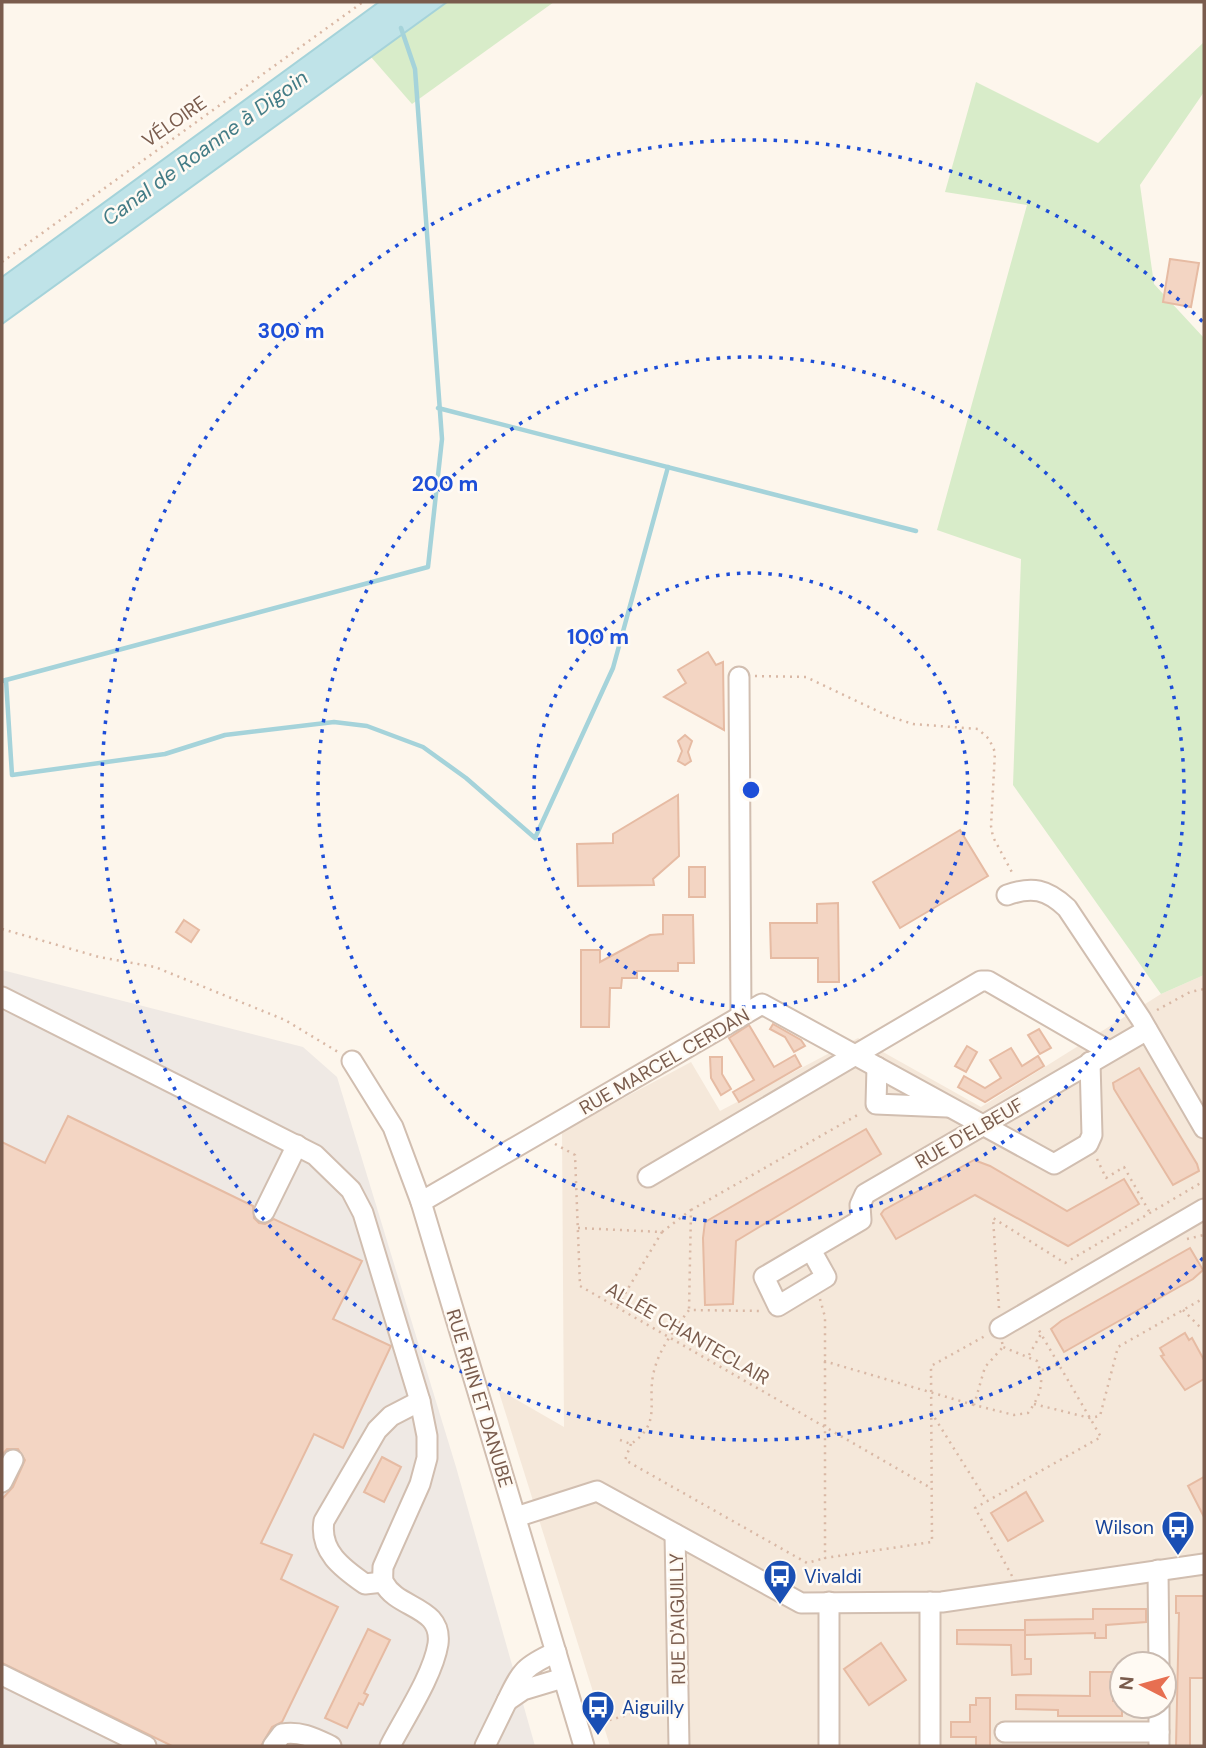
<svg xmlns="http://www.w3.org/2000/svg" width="1206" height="1748" viewBox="0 0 1206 1748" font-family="'DM Sans',sans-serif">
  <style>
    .residential { fill: #f5e8da; fill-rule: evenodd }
    .industrial { fill: #efe9e4 }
    .green { fill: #d8ecc9 }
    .water { fill: #bfe3e8; stroke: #a5d3da; stroke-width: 2 }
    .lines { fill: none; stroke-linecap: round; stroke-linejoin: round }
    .stream { stroke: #a5d3da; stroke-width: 4.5 }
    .building { fill: #f3d5c3; stroke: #e6bba3; stroke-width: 2 }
    .minor-casing { stroke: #d1beb0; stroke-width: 23 }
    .path { stroke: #d9b8a5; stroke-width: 2.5; stroke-dasharray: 2 5; stroke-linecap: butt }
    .minor { stroke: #fff; stroke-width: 19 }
    .ring { fill: none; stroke: #1d4ed8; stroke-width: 3.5; stroke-dasharray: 3.5 7 }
    .labels { text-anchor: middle; stroke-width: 5; stroke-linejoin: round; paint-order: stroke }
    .street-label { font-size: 19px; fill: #7a5c4d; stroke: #fffaf3 }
    .transit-label { font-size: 19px; fill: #164399; stroke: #fffaf3; text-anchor: start }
    .water-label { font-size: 21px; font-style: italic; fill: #437c86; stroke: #fffaf3 }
    .centre { fill: #1d4ed8; stroke: #fffaf3; stroke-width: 3.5 }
    .ring-label { font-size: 21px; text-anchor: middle; font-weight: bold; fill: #1d4ed8; stroke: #fffaf3; stroke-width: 5; stroke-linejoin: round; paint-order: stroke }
  </style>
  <rect width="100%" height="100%" fill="#fdf6ec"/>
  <path class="residential" d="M1204 975V1746H610L498 1389 564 1427 562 1131 691 1062 720 1111 858 1038 981 1107 1161 994ZM1122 1664H1164V1706H1122Z"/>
  <polygon class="industrial" points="2,970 303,1047 337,1077 456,1467 535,1746 2,1746"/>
  <g class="green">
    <polygon points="447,2 554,2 412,104 371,57"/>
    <polygon points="1204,42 1204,92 1140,185 1154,284 1204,338 1204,975 1161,994 1013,785 1021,559 937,530 1027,205 945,192 976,82 1098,143"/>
  </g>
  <polygon class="water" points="379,2 447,2 2,324 2,277"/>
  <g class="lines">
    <g class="stream">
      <polyline points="438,408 916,531"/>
      <polyline points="6,680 428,567 442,439 415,69 401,28"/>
      <polyline points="2,681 6,680 12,775 165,754 225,735 334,722 367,726 423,747 466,778 535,838 613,668 668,467"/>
    </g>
  </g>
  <g class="building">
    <polygon points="1170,259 1199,263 1191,307 1163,302"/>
    <polygon points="708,652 716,665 723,662 724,730 664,697 686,683 678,670"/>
    <polygon points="685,735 692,741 688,752 691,761 685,765 678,761 682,751 678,741"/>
    <polygon points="678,795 679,856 653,879 654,885 578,886 577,844 613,843 613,834"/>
    <polygon points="960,830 988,876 900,928 873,882"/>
    <rect x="689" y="867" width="16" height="30"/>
    <polygon points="838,903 839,982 818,982 818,958 771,958 770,923 817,923 817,904"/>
    <polygon points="663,915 693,915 694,963 678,963 678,971 637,971 637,978 622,978 621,988 610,988 609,1027 581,1027 581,950 600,950 600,962 650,935 663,934"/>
    <polygon points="184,920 199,930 191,942 176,932"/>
    <polygon points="773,1024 801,1040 805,1046 794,1052 785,1037 770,1029"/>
    <polygon points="749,1025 774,1067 795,1055 801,1066 739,1102 733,1092 754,1080 729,1038"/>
    <polygon points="1039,1029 1051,1048 1040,1054 1028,1035"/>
    <polygon points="967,1046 977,1052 966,1072 955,1066"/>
    <polygon points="1011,1048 1022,1066 1038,1056 1044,1066 985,1102 958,1087 964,1076 985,1088 1001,1078 990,1060"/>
    <polygon points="710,1057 722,1057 722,1074 731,1089 721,1095 711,1078"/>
    <polygon points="1139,1068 1197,1164 1199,1171 1173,1185 1114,1089 1113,1083"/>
    <polygon points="68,1116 253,1206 254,1218 259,1223 265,1224 274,1219 362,1261 333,1319 391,1346 343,1448 314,1434 261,1543 292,1555 281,1579 338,1607 282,1722 272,1727 261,1746 172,1746 2,1663 2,1499 13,1487 25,1460 18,1449 7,1449 2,1455 2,1142 45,1163"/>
    <polygon points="866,1129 881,1154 736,1241 733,1304 705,1305 703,1238 705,1222"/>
    <polygon points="974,1160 990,1166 1067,1211 1124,1179 1139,1204 1068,1246 975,1195 896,1239 881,1214 884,1210"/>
    <polygon points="1190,1248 1203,1270 1193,1279 1064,1352 1051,1329 1061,1321"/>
    <polygon points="1185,1333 1189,1340 1192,1338 1204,1360 1204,1379 1185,1390 1161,1356 1164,1355 1160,1348"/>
    <polygon points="382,1457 401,1467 384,1502 364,1492"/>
    <polygon points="1204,1477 1204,1517 1188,1486"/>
    <polygon points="1026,1492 1043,1521 1008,1541 991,1513"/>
    <polygon points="1176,1596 1204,1596 1204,1678 1190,1678 1190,1746 1176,1746 1179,1613 1176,1613"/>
    <polygon points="1093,1609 1146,1609 1146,1622 1106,1625 1106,1638 1095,1638 1095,1633 1025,1635 1025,1620 1093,1619"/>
    <polygon points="368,1629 390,1640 364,1693 368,1695 363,1705 359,1703 347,1728 325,1718"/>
    <polygon points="957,1630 1025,1630 1025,1659 1031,1659 1031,1674 1012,1675 1011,1645 957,1644"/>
    <polygon points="881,1643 906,1680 869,1705 844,1669"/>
    <polygon points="1090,1672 1113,1672 1113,1701 1122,1701 1122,1716 1058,1716 1058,1710 1016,1709 1016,1695 1090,1696"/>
    <polygon points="976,1698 990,1698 990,1746 976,1746 976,1737 951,1737 951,1722 970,1722 970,1705 976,1705"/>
  </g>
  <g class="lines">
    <defs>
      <g id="minor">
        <polyline points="739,677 741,1016"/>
        <path d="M1007 895C1032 886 1047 889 1067 908L1141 1019 1204 1128"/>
        <path d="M2 997 315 1155 351 1190 363 1213 420 1401 427 1436V1458L420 1484 383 1567C383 1572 382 1579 384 1583 397 1609 443 1606 438 1644 433 1675 405 1717 390 1746"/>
        <polyline points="352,1061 393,1127 421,1202 584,1746"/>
        <polyline points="877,1067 876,1104 947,1107"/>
        <polyline points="648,1177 981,981 988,981 1109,1051"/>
        <polyline points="421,1202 762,1004 1054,1164 1088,1144 1092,1135 1090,1062"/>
        <polyline points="264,1212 297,1145"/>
        <polyline points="811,1250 826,1277 778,1306 764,1277 861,1220 860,1205 865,1194 1147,1030"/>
        <polyline points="1000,1328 1204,1209"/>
        <polyline points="2,1482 13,1460"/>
        <polyline points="516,1517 597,1491 801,1603 942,1602 1204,1564"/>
        <polyline points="675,1534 679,1746"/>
        <polyline points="1158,1570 1159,1664"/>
        <path d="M383 1582 365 1584C342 1568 319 1551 324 1521L377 1430 391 1416 420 1401"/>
        <polyline points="930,1602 930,1746"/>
        <path d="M556 1652C525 1666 521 1671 507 1701L523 1690 563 1678"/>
        <polyline points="2,1675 146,1746"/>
        <polyline points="1159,1706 1159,1746"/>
        <polyline points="1005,1732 1159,1732"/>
        <path d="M273 1746 282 1734C301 1731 314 1738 331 1746"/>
        <polyline points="485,1746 507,1701"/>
        <polyline points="829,1746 829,1602"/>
      </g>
    </defs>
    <use href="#minor" class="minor-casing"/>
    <g class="path">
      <polyline points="2,262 363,2"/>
      <polyline points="755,676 806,677 888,716 913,724 978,729 989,739 995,752 991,826 993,837 1014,876"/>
      <polyline points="2,929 99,957 155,967 285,1020 338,1052"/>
      <polyline points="1157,1010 1190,992 1204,989"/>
      <polyline points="555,1144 575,1155 580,1286 931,1488"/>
      <polyline points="1097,1159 1106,1178 1124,1167 1150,1213"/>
      <polyline points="691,1210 861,1113"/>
      <polyline points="578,1228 662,1232 617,1307"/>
      <polyline points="662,1232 691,1210 689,1310"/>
      <polyline points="1187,1239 1204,1235"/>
      <polyline points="820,1299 825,1317 825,1558 932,1542 931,1366 985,1336"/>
      <polyline points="999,1308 993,1218 1065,1263 1204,1181"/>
      <polyline points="1183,1310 1200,1327"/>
      <path d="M1002 1342 1003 1347 985 1367 974 1405 1014 1415 1028 1413C1041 1395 1045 1382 1037 1361L1003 1347"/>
      <polyline points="1029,1355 1041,1334"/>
      <polyline points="824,1361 974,1405"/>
      <polyline points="1042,1370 1059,1364"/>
      <polyline points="1034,1404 1090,1418 1100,1416 1118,1347 1204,1298"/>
      <polyline points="931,1412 987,1501"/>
      <path d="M620 1440 631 1444C663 1422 646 1403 654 1371 660 1347 675 1329 689 1310L762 1311"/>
      <polyline points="631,1444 625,1460 807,1563 825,1558"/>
      <polyline points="1012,1576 975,1508 1101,1437 1037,1327"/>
      <polyline points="596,1724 648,1709 661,1709"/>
    </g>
    <use href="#minor" class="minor"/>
  </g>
  <g class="ring">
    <circle cx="751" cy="790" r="217"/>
    <circle cx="751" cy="790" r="433"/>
    <path d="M1203 1258A650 650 0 1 1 1203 322"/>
  </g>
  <defs>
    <symbol id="bus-pin" viewBox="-11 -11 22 30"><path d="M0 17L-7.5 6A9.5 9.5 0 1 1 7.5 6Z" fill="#1a4fb4" stroke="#fffaf3"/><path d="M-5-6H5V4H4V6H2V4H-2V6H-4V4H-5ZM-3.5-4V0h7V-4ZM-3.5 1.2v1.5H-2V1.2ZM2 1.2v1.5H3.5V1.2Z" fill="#fff"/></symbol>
  </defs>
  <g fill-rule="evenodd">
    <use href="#bus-pin" x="1159" y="1508" width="38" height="52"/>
    <use href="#bus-pin" x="761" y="1557" width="38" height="52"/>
    <use href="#bus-pin" x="579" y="1688" width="38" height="52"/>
  </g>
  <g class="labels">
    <g class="street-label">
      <text transform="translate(174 121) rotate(-35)" y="7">VÉLOIRE</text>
      <text transform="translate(664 1061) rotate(-30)" y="7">RUE MARCEL CERDAN</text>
      <text transform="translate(969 1133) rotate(-30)" y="7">RUE D'ELBEUF</text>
      <text transform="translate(688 1333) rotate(30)" y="7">ALLÉE CHANTECLAIR</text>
      <text transform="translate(480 1398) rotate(73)" y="7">RUE RHIN ET DANUBE</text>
      <text transform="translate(677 1619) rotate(-91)" y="7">RUE D'AIGUILLY</text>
    </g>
    <g class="transit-label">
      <text x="1154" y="1534" text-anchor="end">Wilson</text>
      <text x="804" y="1583">Vivaldi</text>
      <text x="622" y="1714">Aiguilly</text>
    </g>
    <g class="water-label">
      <text transform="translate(205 148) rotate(-36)" y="7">Canal de Roanne à Digoin</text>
    </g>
  </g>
  <circle cx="751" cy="790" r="10" class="centre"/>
  <g class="ring-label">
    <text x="291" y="338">300 m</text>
    <text x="445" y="491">200 m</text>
    <text x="598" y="644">100 m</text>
  </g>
  <rect width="1206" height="1748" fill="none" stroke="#7a5c4d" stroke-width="7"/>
  <g transform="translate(1143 1685) rotate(276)"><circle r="33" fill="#fffaf3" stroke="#cabbb1" stroke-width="2"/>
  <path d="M0-5L12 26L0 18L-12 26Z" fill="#e76f51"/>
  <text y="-10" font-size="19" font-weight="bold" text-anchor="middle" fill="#7a5c4d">N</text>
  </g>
</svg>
